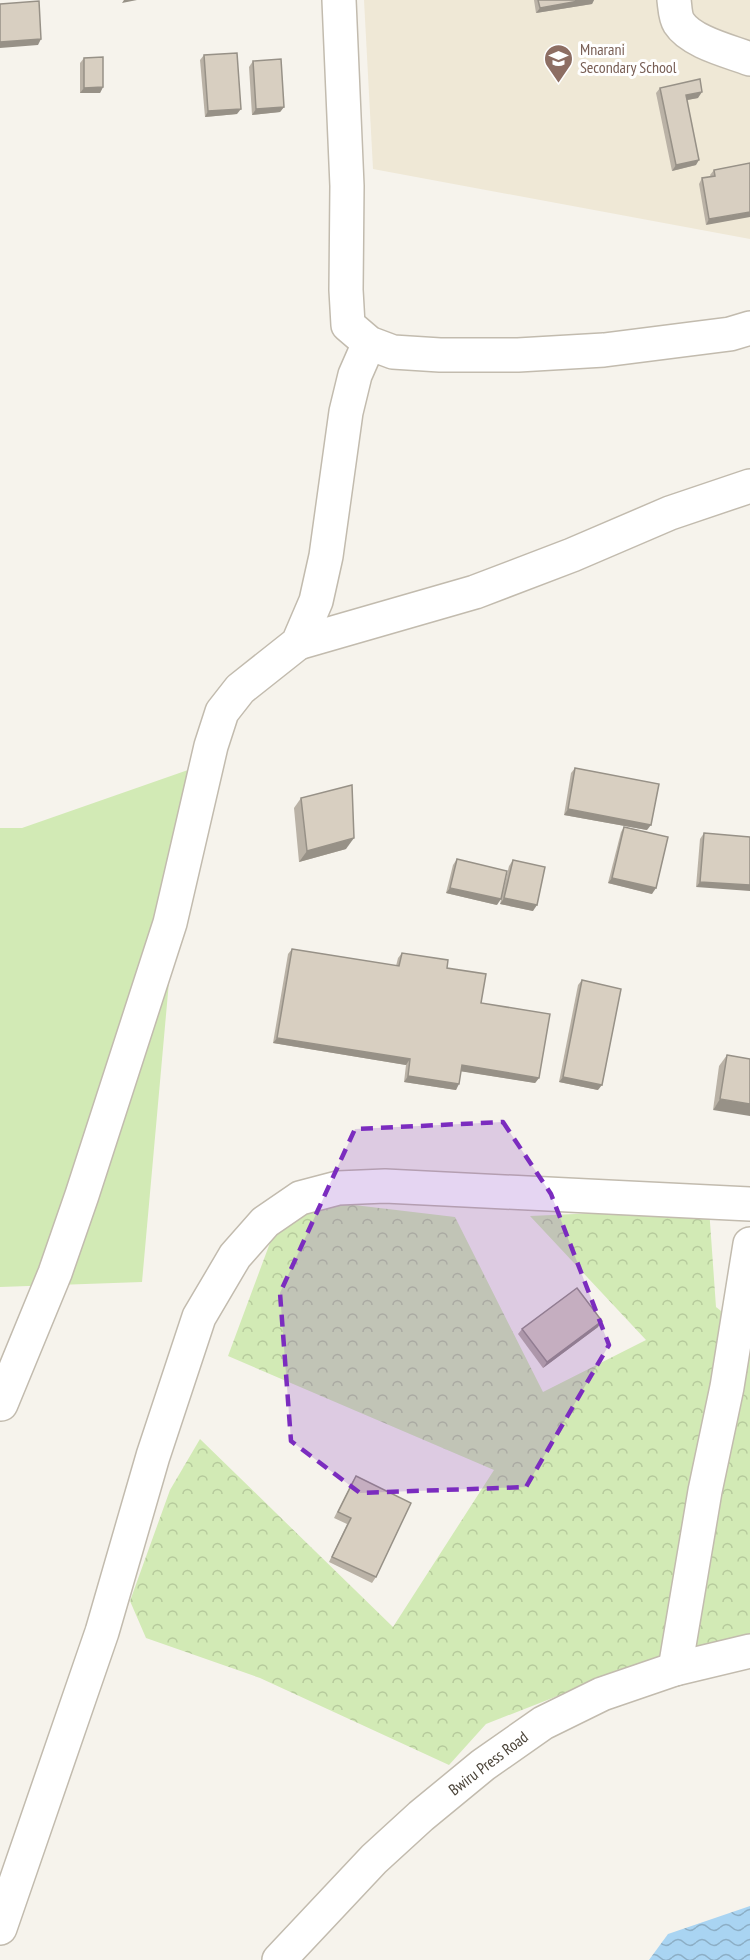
<svg xmlns="http://www.w3.org/2000/svg" width="750" height="1960" viewBox="0 0 750 1960" font-family="'PT Sans Narrow',sans-serif">
  <style>
    .education { fill: #efe8d6 }
    .green { fill: #d2eab5 }
    .forest { fill: url(#forest-crowns) }
    .water { fill: url(#water-waves) }
    .lines { fill: none; stroke-linecap: round; stroke-linejoin: round }
    .minor-casing { stroke: #c2bbae; stroke-width: 36 }
    .minor { stroke: #fff; stroke-width: 33 }
    .wall { fill: #bab2a6 }
    .shaded-wall { fill: #979187 }
    .building { fill: #d8cfc1; stroke: #979187; stroke-width: 1.5 }
    .marked { fill: #7b2cbf; fill-opacity: 0.2; stroke: #7b2cbf; stroke-width: 4.5; stroke-dasharray: 12 8; stroke-linejoin: round }
    .labels { text-anchor: middle; stroke-width: 6; stroke-linejoin: round; paint-order: stroke }
    .education-label { font-size: 16px; fill: #785e54; stroke: #fff; text-anchor: start }
    .street-label { font-size: 16px; fill: #4b4439; stroke: #fff }
  </style>
  <defs>
    <pattern id="forest-crowns" width="20" height="18" patternUnits="userSpaceOnUse" patternTransform="scale(1.5)"><rect width="20" height="18" fill="#d2eab5"/><path d="M2 6a3 3 0 1 1 6 0M12 15a3 3 0 1 1 6 0" fill="none" stroke="#b6ca9c"/></pattern>
    <pattern id="water-waves" width="16" height="10" patternUnits="userSpaceOnUse" patternTransform="scale(1.5)"><rect width="16" height="10" fill="#a9d4f2"/><path d="M0 5q4-4 8 0t8 0" fill="none" stroke="#8caec5"/></pattern>
  </defs>
  <rect width="100%" height="100%" fill="#f6f3ec"/>
  <polygon class="education" points="364,0 750,0 750,239 373,169"/>
  <polygon class="green" points="188,770 142,1282 0,1287 0,828 22,828"/>
  <polygon class="forest" points="287,1197 455,1217 543,1392 646,1340 530,1216 709,1208 716,1307 750,1334 750,1645 583,1686 486,1724 449,1765 260,1678 146,1638 130,1601 170,1490 200,1439 393,1627 494,1470 228,1356"/>
  <polygon class="water" points="750,1906 750,1960 649,1960 668,1934"/>
  <g class="lines">
    <defs>
      <g id="minor">
        <polyline points="339,0 347,186 346,290 348,325 369,343 393,352 440,355 518,355 604,350 730,334 750,328"/>
        <path d="M674 0C675 7 675 17 679 23 691 42 729 51 750 59"/>
        <polyline points="298,643 475,592 572,555 670,513 750,486"/>
        <polyline points="1,1404 55,1273 82,1195 170,923 211,746 222,712 240,689 298,643 316,601 326,556 346,412 355,375 369,343"/>
        <polyline points="675,1669 705,1491 727,1387 750,1244"/>
        <polyline points="0,1928 102,1632 153,1456 199,1317 235,1256 265,1222 300,1198 338,1188 385,1186 750,1204"/>
        <polyline points="279,1960 374,1859 421,1816 483,1765 543,1723 602,1694 675,1669 750,1651"/>
      </g>
    </defs>
    <use href="#minor" class="minor-casing"/>
    <use href="#minor" class="minor"/>
  </g>
  <g class="wall">
    <polygon points="534,0 594,0 592,4 536,13"/>
    <polygon points="204,55 237,114 205,117 200,60"/>
    <polygon points="84,58 103,87 100,93 80,93 80,63"/>
    <polygon points="253,61 284,107 280,112 252,115 249,67"/>
    <polygon points="660,88 698,98 687,100 696,165 672,171 656,93"/>
    <polygon points="750,163 706,225 699,184 702,178 711,177 710,175 714,170"/>
    <polygon points="575,768 647,830 564,815 571,773"/>
    <polygon points="301,798 346,849 299,862 294,808"/>
    <polygon points="624,827 652,894 608,883 621,832"/>
    <polygon points="704,833 750,837 696,887 700,839"/>
    <polygon points="457,859 497,905 446,893 453,865"/>
    <polygon points="513,860 533,911 500,904 509,866"/>
    <polygon points="292,949 396,966 398,958 402,953 447,968 481,1003 539,1078 535,1083 461,1071 456,1090 404,1082 406,1065 273,1043 288,954"/>
    <polygon points="582,980 598,1090 559,1082 578,985"/>
    <polygon points="727,1055 750,1059 713,1110 719,1066"/>
    <polygon points="598,1327 543,1368 518,1334 522,1329"/>
    <polygon points="356,1476 376,1577 372,1583 329,1562 347,1524 334,1518 352,1482"/>
  </g>
  <g class="shaded-wall">
    <polygon points="124,0 137,0 122,3"/>
    <polygon points="584,0 594,0 592,4 536,13 540,8"/>
    <polygon points="41,39 38,45 0,48 0,42"/>
    <polygon points="103,87 100,93 80,93 84,88"/>
    <polygon points="702,92 698,98 682,101 686,95"/>
    <polygon points="284,107 280,112 252,115 256,109"/>
    <polygon points="241,109 237,114 205,117 208,111"/>
    <polygon points="699,160 696,165 672,171 676,165"/>
    <polygon points="750,212 750,217 706,225 709,219"/>
    <polygon points="568,809 651,825 647,830 564,815"/>
    <polygon points="354,838 346,849 299,862 307,851"/>
    <polygon points="612,878 656,888 652,894 608,883"/>
    <polygon points="700,882 750,885 750,891 696,887"/>
    <polygon points="450,888 501,899 497,905 446,893"/>
    <polygon points="504,898 537,905 533,911 500,904"/>
    <polygon points="277,1038 410,1059 406,1065 273,1043"/>
    <polygon points="462,1065 539,1078 535,1083 459,1071"/>
    <polygon points="408,1076 459,1084 456,1090 404,1082"/>
    <polygon points="563,1077 602,1085 598,1090 559,1082"/>
    <polygon points="720,1099 750,1104 750,1116 713,1110"/>
    <polygon points="602,1321 598,1327 543,1368 547,1362"/>
  </g>
  <g class="building">
    <polygon points="538,0 584,0 540,8"/>
    <polygon points="39,1 41,39 0,42 0,4"/>
    <polygon points="237,53 241,109 208,111 204,55"/>
    <polygon points="103,57 103,87 84,88 84,58"/>
    <polygon points="281,59 284,107 256,109 253,61"/>
    <polygon points="700,79 702,92 686,95 699,160 676,165 660,88"/>
    <polygon points="750,163 750,212 709,219 702,178 715,176 714,170"/>
    <polygon points="575,768 659,784 651,825 568,809"/>
    <polygon points="352,785 354,838 307,851 301,798"/>
    <polygon points="624,827 668,837 656,888 612,878"/>
    <polygon points="704,833 750,837 750,885 700,882"/>
    <polygon points="457,859 507,871 501,899 450,888"/>
    <polygon points="513,860 545,867 537,905 504,898"/>
    <polygon points="292,949 399,966 402,953 448,960 447,968 486,974 481,1003 550,1014 539,1078 462,1065 459,1084 408,1076 410,1059 277,1038"/>
    <polygon points="582,980 621,989 602,1085 563,1077"/>
    <polygon points="727,1055 750,1059 750,1104 720,1099"/>
    <polygon points="577,1288 602,1321 547,1362 522,1329"/>
    <polygon points="356,1476 411,1503 376,1577 332,1557 351,1518 338,1512"/>
  </g>
  <path class="marked" d="M503 1122 551 1194 609 1345 526 1487 360 1493 291 1441 280 1293 355 1129Z"/>
  <defs>
    <symbol id="school-pin" viewBox="-11 -11 22 30"><path d="M0 17L-7.5 6A9.5 9.5 0 1 1 7.5 6Z" fill="#8d6e63" stroke="#fff"/><path d="M0-5L7-2L0 1L-7-2ZM-4 1L0 2.5L4 1V4Q0 6-4 4Z" fill="#fff"/></symbol>
  </defs>
  <g fill-rule="evenodd">
    <use href="#school-pin" x="542" y="42" width="33" height="45"/>
  </g>
  <g class="labels">
    <g class="education-label">
      <text x="580" y="55">Mnarani<tspan x="580" dy="18">Secondary School</tspan></text>
    </g>
    <g class="street-label">
      <text transform="translate(488 1763) rotate(-37)" y="6">Bwiru Press Road</text>
    </g>
  </g>
</svg>
